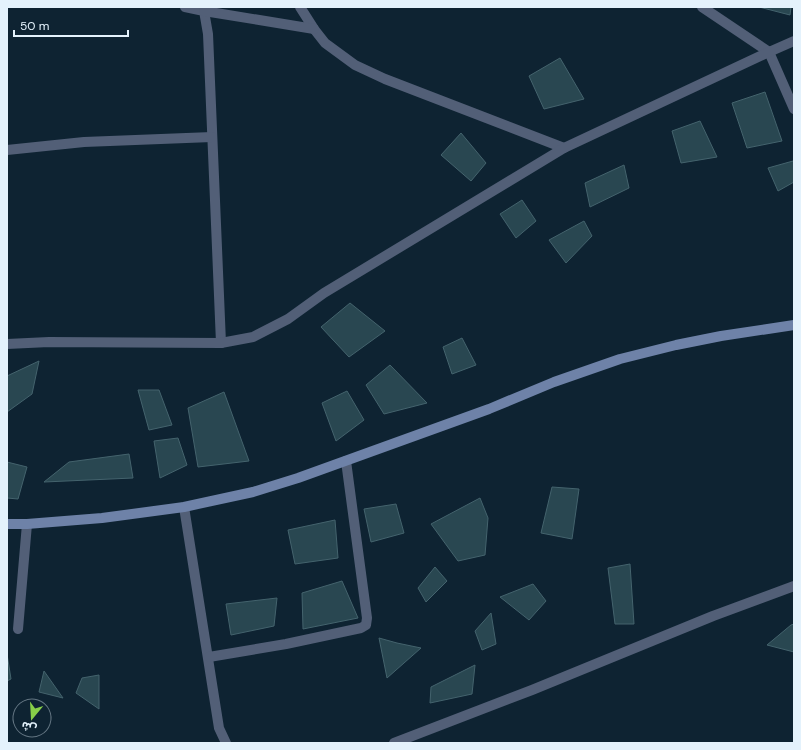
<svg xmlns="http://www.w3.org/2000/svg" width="801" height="750" viewBox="0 0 801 750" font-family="'DM Sans','Noto Sans Arabic',sans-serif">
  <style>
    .building { fill: #294751; stroke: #44636d }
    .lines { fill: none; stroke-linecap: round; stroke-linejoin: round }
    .street { stroke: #525f77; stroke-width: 10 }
    .secondary { stroke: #6e82a8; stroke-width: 10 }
  </style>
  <rect width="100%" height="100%" fill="#0e2332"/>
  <g class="building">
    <polygon points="759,7 791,7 790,15"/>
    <polygon points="560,58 584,99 544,109 529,76"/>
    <polygon points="765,92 782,141 747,148 732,103"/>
    <polygon points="700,121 717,157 681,163 672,131"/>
    <polygon points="461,133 486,163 471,181 441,155"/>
    <polygon points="793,161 794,164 794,182 778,191 768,168"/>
    <polygon points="624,165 629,188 590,207 585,183"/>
    <polygon points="522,200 536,221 516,238 500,214"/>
    <polygon points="584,221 592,236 566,263 549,240"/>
    <polygon points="350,303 385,331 349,357 321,327"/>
    <polygon points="462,338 476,365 452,374 443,347"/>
    <polygon points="39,361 32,394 7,412 7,376"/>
    <polygon points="390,365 427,403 384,414 366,385"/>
    <polygon points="138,390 159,390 172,425 149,430"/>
    <polygon points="347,391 364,420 336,441 322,403"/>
    <polygon points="224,392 249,461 198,467 188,408"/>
    <polygon points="178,438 187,465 160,478 154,441"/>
    <polygon points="129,454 133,478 44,482 69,462"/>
    <polygon points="7,462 27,467 18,499 7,498"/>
    <polygon points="552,487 579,489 572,539 541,533"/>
    <polygon points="480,498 488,518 485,555 458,561 431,524"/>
    <polygon points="396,504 404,533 371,542 364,509"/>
    <polygon points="335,520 338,558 295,564 288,530"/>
    <polygon points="630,564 634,624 615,624 608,568"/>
    <polygon points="435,567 447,581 426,602 418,588"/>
    <polygon points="342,581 358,618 303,629 302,593"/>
    <polygon points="533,584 546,601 529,620 500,597"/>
    <polygon points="277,598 274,626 231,635 226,604"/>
    <polygon points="491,613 496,644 482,650 475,631"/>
    <polygon points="794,624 794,652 767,645 791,625"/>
    <polygon points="379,638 397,643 421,648 387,678"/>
    <polygon points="7,654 11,679 7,681"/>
    <polygon points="475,665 472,694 430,703 431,687"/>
    <polygon points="44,671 63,698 39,692"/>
    <polygon points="99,675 99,709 76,693 82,678"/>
  </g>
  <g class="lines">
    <g class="street">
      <polyline points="185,7 204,11 208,34 221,343"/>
      <polyline points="300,7 314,29 325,43 355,65 385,79 564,148"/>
      <polyline points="702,7 769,52 794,109"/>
      <polyline points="204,11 314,29"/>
      <polyline points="7,150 84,142 212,137"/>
      <polyline points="7,344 49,342 221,343 253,337 288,319 324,293 564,148 769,52 794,41"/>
      <polyline points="184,507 219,728 226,743"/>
      <polyline points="18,629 27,524"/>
      <polyline points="209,657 286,644 361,628 366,625 367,618 346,461"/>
      <polyline points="394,743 532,690 713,616 794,586"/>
    </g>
    <polyline class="secondary" points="7,524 27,524 102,518 184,507 253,492 298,478 489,409 554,382 620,359 676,345 721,336 794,325"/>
  </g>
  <rect width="801" height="750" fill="none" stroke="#e4f2fc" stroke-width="16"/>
  <g transform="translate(32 718) rotate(198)"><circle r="19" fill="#0e2332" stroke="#647683"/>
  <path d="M0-3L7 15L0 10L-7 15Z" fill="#88cf49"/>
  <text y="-6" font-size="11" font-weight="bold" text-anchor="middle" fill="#e4f2fc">ش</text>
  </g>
  <path d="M14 30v6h114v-6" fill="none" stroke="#e4f2fc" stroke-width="2"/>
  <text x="20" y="30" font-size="12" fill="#e4f2fc" stroke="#0e2332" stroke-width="3" paint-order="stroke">50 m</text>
</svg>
